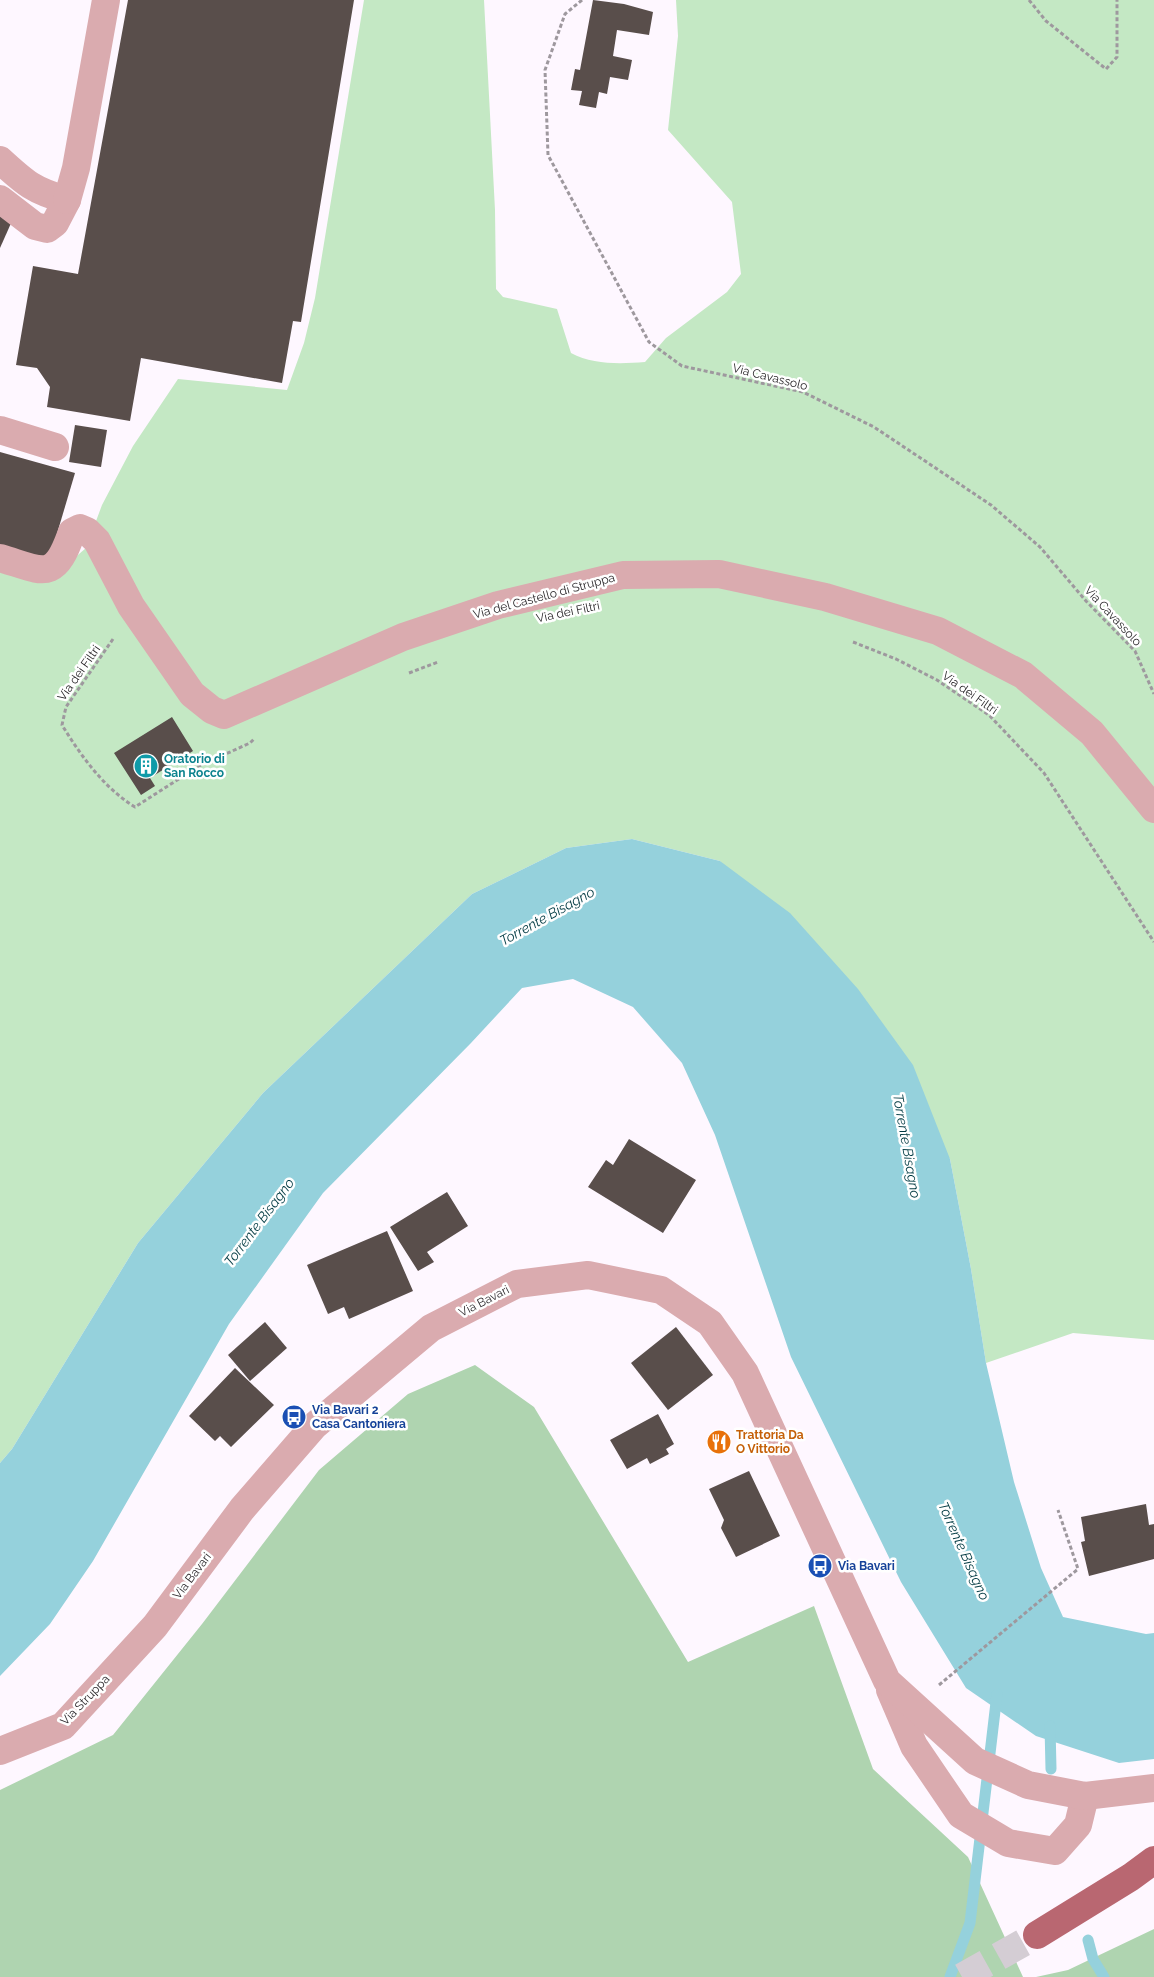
<svg xmlns="http://www.w3.org/2000/svg" width="1154" height="1977" viewBox="0 0 1154 1977" font-family="Raleway,sans-serif">
  <style>
    .green { fill: #c4e8c4 }
    .forest { fill: #afd4b0 }
    .water { fill: #95d1dc }
    .lines { fill: none; stroke-linecap: round; stroke-linejoin: round }
    .stream { stroke: #95d1dc; stroke-width: 11 }
    .building { fill: #594e4b }
    .major-tunnel { stroke: #d4cdd4; stroke-width: 28; stroke-dasharray: 28 14; stroke-linecap: butt }
    .path { stroke: #9e989e; stroke-width: 3; stroke-dasharray: 4 2.5; stroke-linecap: butt }
    .minor { stroke: #daabaf; stroke-width: 28 }
    .major { stroke: #b96771; stroke-width: 28 }
    .labels { text-anchor: middle; stroke-width: 5; stroke-linejoin: round; paint-order: stroke }
    .street-label { font-size: 12px; fill: #2a272a; stroke: #fff }
    .culture-label { font-size: 12px; font-weight: bold; fill: #0d838f; stroke: #fff; text-anchor: start }
    .transit-label { font-size: 12px; font-weight: bold; fill: #164399; stroke: #fff; text-anchor: start }
    .food-label { font-size: 12px; font-weight: bold; fill: #c56008; stroke: #fff; text-anchor: start }
    .water-label { font-size: 14px; font-style: italic; fill: #003a42; stroke: #fff }
  </style>
  <rect width="100%" height="100%" fill="#fef7ff"/>
  <path class="green" d="M364 0H484L495 210 496 289 503 297 557 309 571 353C593 365 621 364 645 362L666 338 727 292 741 274 732 202 668 130 678 36 676 0H1154V1340L1073 1333 986 1363 971 1269 950 1159 720 861 632 839 566 848 472 894 263 1093 138 1243 12 1449 0 1463V567L51 578 86 548 102 505 133 446 178 379 287 390 304 343 315 298Z"/>
  <g class="forest">
    <polygon points="475,1365 534,1407 688,1662 814,1606 873,1769 968,1857 1023,1977 0,1977 0,1790 113,1735 202,1624 319,1470 408,1394"/>
    <polygon points="1154,1929 1154,1977 1036,1977 1068,1970"/>
  </g>
  <polygon class="water" points="632,839 720,861 790,913 858,989 913,1065 950,1159 971,1269 986,1363 1014,1482 1041,1568 1063,1617 1146,1634 1154,1633 1154,1759 1119,1763 1036,1736 966,1688 901,1582 791,1357 715,1135 682,1063 633,1007 573,979 522,988 471,1043 323,1193 229,1324 93,1561 50,1624 0,1676 0,1463 12,1449 138,1243 263,1093 472,894 566,848"/>
  <g class="lines">
    <g class="stream">
      <polyline points="1050,1726 1051,1769"/>
      <polyline points="1088,1940 1093,1959 1104,1977"/>
      <polyline points="950,1977 970,1923 997,1694"/>
    </g>
  </g>
  <g class="building">
    <polygon points="128,0 354,0 301,322 293,321 282,383 141,358 130,421 47,407 50,387 37,368 16,365 33,266 78,274"/>
    <polygon points="593,0 624,4 653,12 649,35 617,30 613,56 632,60 628,80 610,77 607,94 599,92 596,108 579,105 582,91 571,90 575,69 580,70"/>
    <polygon points="0,216 12,221 0,248"/>
    <polygon points="75,425 107,430 101,467 69,462"/>
    <polygon points="0,452 75,473 48,564 0,550"/>
    <polygon points="172,717 193,751 150,778 155,786 141,795 114,753"/>
    <polygon points="629,1139 696,1180 663,1233 588,1187 606,1160 613,1165"/>
    <polygon points="447,1192 468,1226 427,1252 434,1262 418,1271 390,1227"/>
    <polygon points="387,1231 413,1291 349,1319 344,1307 328,1314 307,1265"/>
    <polygon points="265,1322 287,1348 250,1381 228,1355"/>
    <polygon points="676,1327 713,1375 668,1410 631,1363"/>
    <polygon points="235,1368 274,1405 231,1447 220,1436 215,1441 189,1416"/>
    <polygon points="658,1414 674,1444 666,1449 669,1454 650,1464 647,1458 627,1469 610,1440"/>
    <polygon points="749,1471 780,1536 736,1557 721,1528 724,1520 709,1489"/>
    <polygon points="1146,1504 1149,1525 1154,1524 1154,1559 1089,1576 1081,1542 1085,1541 1081,1517"/>
  </g>
  <g class="lines">
    <polyline class="major-tunnel" points="962,1977 1037,1935"/>
    <g class="path">
      <polyline points="582,0 565,14 545,70 548,155 649,342 682,366 803,392 874,427 991,505 1040,547 1086,601 1135,651 1154,694"/>
      <polyline points="1029,0 1046,21 1106,69 1117,57 1117,0"/>
      <path d="M113 639 66 707 62 725C81 756 104 788 135 807L199 766 250 743 255 738"/>
      <polyline points="853,642 896,659 937,680 989,715 1044,773 1154,942"/>
      <polyline points="409,673 438,662"/>
      <polyline points="939,1685 1078,1569 1058,1510"/>
    </g>
    <g class="minor">
      <path d="M0 160C25 183 34 191 67 200L55 223 47 229 35 226 0 199"/>
      <polyline points="67,200 76,168 106,0"/>
      <polyline points="0,430 55,447"/>
      <path d="M0 558C44 571 54 583 72 532L80 528 87 531 97 541 131 606 192 694 212 710 224 715 403 637 498 605 623 575 719 574 825 597 938 631 1023 675 1092 733 1154 809"/>
      <polyline points="890,1690 914,1746 961,1815 1008,1843 1055,1851 1078,1825 1085,1796"/>
      <polyline points="0,1751 63,1726 155,1626 242,1509 314,1426 431,1328 517,1284 588,1275 661,1290 710,1323 745,1373 887,1681 975,1761 1028,1785 1085,1796 1154,1788"/>
    </g>
    <polyline class="major" points="1037,1935 1131,1877 1154,1860"/>
  </g>
  <defs>
    <symbol id="building-disc" viewBox="-11 -11 22 22"><circle r="9.5" fill="#0f9aa8" stroke="#fff"/><path d="M-4-6H4V6H1V3H-1V6H-4ZM-2.5-4.3h1.7v1.8h-1.7ZM.8-4.3h1.7v1.8H.8ZM-2.5-1h1.7V.8h-1.7ZM.8-1h1.7V.8H.8Z" fill="#fff"/></symbol>
    <symbol id="bus-disc" viewBox="-11 -11 22 22"><circle r="9.5" fill="#1a4fb4" stroke="#fff"/><path d="M-5-6H5V4H4V6H2V4H-2V6H-4V4H-5ZM-3.5-4V0h7V-4ZM-3.5 1.2v1.5H-2V1.2ZM2 1.2v1.5H3.5V1.2Z" fill="#fff"/></symbol>
    <symbol id="restaurant-disc" viewBox="-11 -11 22 22"><circle r="9.5" fill="#e8710a" stroke="#fff"/><path d="M-5-6h1v4h1v-4h1v4h1v-4h1v5L-1.5 .5V6h-2V.5L-5-1ZM5-6V6H3V1.5H1.5Q1.5-4 5-6Z" fill="#fff"/></symbol>
  </defs>
  <g fill-rule="evenodd">
    <use href="#building-disc" x="132" y="752" width="28" height="28"/>
    <use href="#bus-disc" x="280" y="1403" width="28" height="28"/>
    <use href="#restaurant-disc" x="705" y="1428" width="28" height="28"/>
    <use href="#bus-disc" x="806" y="1552" width="28" height="28"/>
  </g>
  <g class="labels">
    <g class="street-label">
      <text transform="translate(770 377) rotate(14)" y="4">Via Cavassolo</text>
      <text transform="translate(544 596) rotate(-15)" y="4">Via del Castello di Struppa</text>
      <text transform="translate(568 612) rotate(-12)" y="4">Via dei Filtri</text>
      <text transform="translate(1113 616) rotate(47)" y="4">Via Cavassolo</text>
      <text transform="translate(79 673) rotate(-55)" y="4">Via dei Filtri</text>
      <text transform="translate(970 693) rotate(35)" y="4">Via dei Filtri</text>
      <text transform="translate(484 1301) rotate(-27)" y="4">Via Bavari</text>
      <text transform="translate(192 1576) rotate(-53)" y="4">Via Bavari</text>
      <text transform="translate(85 1700) rotate(-46)" y="4">Via Struppa</text>
    </g>
    <g class="culture-label">
      <text x="164" y="763">Oratorio di<tspan x="164" dy="14">San Rocco</tspan></text>
    </g>
    <g class="transit-label">
      <text x="312" y="1414">Via Bavari 2<tspan x="312" dy="14">Casa Cantoniera</tspan></text>
      <text x="838" y="1570">Via Bavari</text>
    </g>
    <g class="food-label">
      <text x="736" y="1439">Trattoria Da<tspan x="736" dy="14">O Vittorio</tspan></text>
    </g>
    <g class="water-label">
      <text transform="translate(547 916) rotate(-29)" y="5">Torrente Bisagno</text>
      <text transform="translate(907 1146) rotate(80)" y="5">Torrente Bisagno</text>
      <text transform="translate(259 1222) rotate(-53)" y="5">Torrente Bisagno</text>
      <text transform="translate(964 1551) rotate(66)" y="5">Torrente Bisagno</text>
    </g>
  </g>
</svg>
